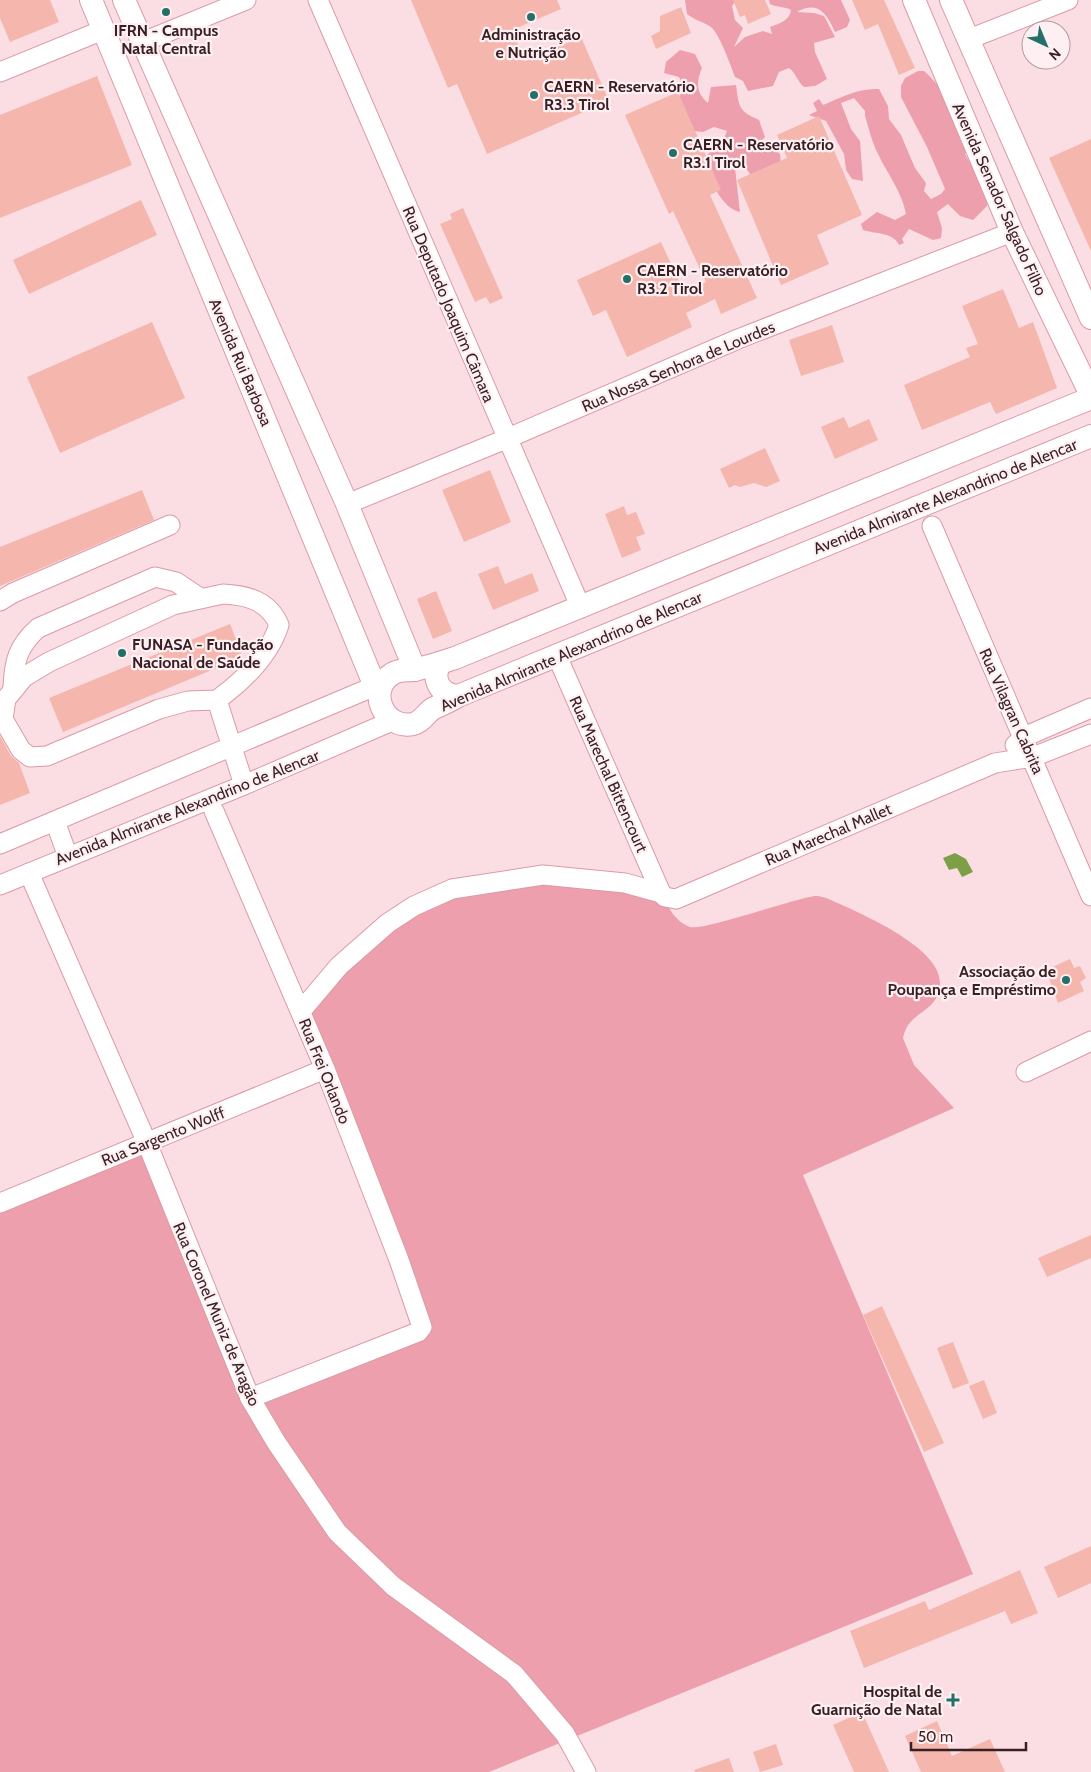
<svg xmlns="http://www.w3.org/2000/svg" width="1091" height="1772" viewBox="0 0 1091 1772" font-family="Cabin,sans-serif">
  <style>
    .green { fill: #ed9fad }
    .water { fill: #7da047 }
    .building { fill: #f5b6ae }
    .lines { fill: none; stroke-linecap: round; stroke-linejoin: round }
    .minor-casing { stroke: #dc9aa5; stroke-width: 21 }
    .major-casing { stroke: #dc9aa5; stroke-width: 24 }
    .minor { stroke: #fff; stroke-width: 19 }
    .major { stroke: #fff; stroke-width: 22 }
    .poi-dot { fill: #256f69; stroke: #fef0f2; stroke-width: 2 }
    .labels { text-anchor: middle; stroke-width: 4.5; stroke-linejoin: round; paint-order: stroke }
    .poi-label { font-size: 16px; font-weight: bold; fill: #381f24; stroke: #fef0f2; text-anchor: start }
    .street-label { font-size: 16px; fill: #381f24; stroke: #fef0f2 }
  </style>
  <rect width="100%" height="100%" fill="#fbdee3"/>
  <g class="green">
    <path d="M685 0H736L732 6 735 20 743 28 734 47 745 37 763 31 772 34 770 27C779 24 790 20 791 10 784 6 778 8 770 4L769 0H841L850 20 847 27 835 32C827 14 818 0 797 12L814 13 824 16 835 37 814 43 815 52 827 79 815 86 804 87C797 81 796 73 789 68L779 72 773 86 748 91 743 81 735 77C731 66 719 33 711 27 704 22 694 20 687 14Z"/>
    <path d="M680 50 695 54 702 68C696 82 696 93 708 103L711 87 736 85C739 106 738 111 759 120L765 137 761 141V147L770 145 780 154 781 166 753 178 745 167 737 159 735 168 740 212C720 208 710 177 702 160L724 138 727 131 714 127 703 132 686 130 679 103 682 84 679 77 664 73 666 62Z"/>
    <path d="M918 71H924C947 90 956 121 969 147L965 154C977 178 987 175 987 206L973 220 960 216 948 204 937 212 942 228 941 238 933 240 909 229 902 239 904 243 899 245C893 232 875 234 863 230L861 224 877 212 895 220 906 214C902 192 887 173 878 154 872 142 869 129 865 116V111L854 98 841 103 851 129 860 141 863 181 852 179 846 170 844 154 826 121 809 115 817 111 813 103 819 99 823 105C842 97 858 88 879 89L888 106 889 119 901 135 915 168 926 183 924 191 931 199 941 194 945 189 927 147 901 97V86L905 78Z"/>
    <path d="M505 880 661 893C668 906 674 921 690 927 702 931 793 899 815 896 822 895 833 901 840 904 866 916 942 949 940 984 939 1007 920 1010 909 1024 906 1027 904 1034 903 1038L914 1065 954 1108 803 1175 973 1574 489 1772H0V1203L147 1143 250 1398 415 1333 301 1011 414 906Z"/>
  </g>
  <polygon class="water" points="955,853 966,859 973,872 962,877 957,868 949,870 943,858"/>
  <g class="building">
    <polygon points="0,0 50,0 59,22 10,42 0,18"/>
    <polygon points="411,0 557,0 561,9 512,30 525,61 581,37 609,101 487,154 457,84 448,88"/>
    <polygon points="733,0 765,0 771,14 748,24 745,15 740,17"/>
    <polygon points="852,0 884,0 915,68 899,75 878,24 865,30"/>
    <polygon points="681,7 691,33 656,49 651,36 660,31 660,16"/>
    <polygon points="97,76 132,165 0,218 0,115"/>
    <polygon points="678,92 721,190 710,195 757,298 721,314 715,299 686,313 692,327 627,357 606,310 593,316 577,280 661,242 684,292 706,282 673,211 669,214 625,115"/>
    <polygon points="819,116 862,215 817,235 829,264 781,285 737,180 787,158 777,135"/>
    <polygon points="1091,139 1091,251 1049,158"/>
    <polygon points="141,200 157,235 29,294 13,260"/>
    <polygon points="463,208 503,298 490,304 486,297 475,302 440,224 452,219 450,214"/>
    <polygon points="1003,289 1019,328 1033,322 1057,388 996,414 990,402 922,430 904,385 970,357 966,348 978,344 962,306"/>
    <polygon points="152,322 185,398 60,453 27,377"/>
    <polygon points="832,325 844,362 801,376 789,340"/>
    <polygon points="844,417 849,428 869,419 878,440 835,459 821,427"/>
    <polygon points="765,448 780,481 766,487 754,483 740,487 735,485 729,488 720,469"/>
    <polygon points="490,470 511,522 464,542 442,490"/>
    <polygon points="142,490 154,520 0,586 0,547"/>
    <polygon points="624,506 627,515 636,512 645,534 636,537 641,550 622,558 605,514"/>
    <polygon points="498,566 505,584 532,573 539,591 493,610 478,574"/>
    <polygon points="436,591 452,631 433,639 417,599"/>
    <polygon points="230,624 243,657 63,732 49,698"/>
    <polygon points="0,736 11,756 19,763 30,793 0,805"/>
    <polygon points="1070,959 1074,968 1080,966 1086,978 1080,982 1084,991 1058,1003 1046,970"/>
    <polygon points="1091,1235 1091,1258 1047,1277 1038,1258"/>
    <polygon points="882,1306 944,1443 924,1452 863,1315"/>
    <polygon points="953,1342 969,1383 953,1389 937,1348"/>
    <polygon points="984,1380 997,1413 983,1419 969,1386"/>
    <polygon points="1091,1546 1091,1583 1058,1598 1044,1567"/>
    <polygon points="1020,1570 1038,1613 1011,1624 1005,1611 864,1668 850,1631 925,1601 929,1610"/>
    <polygon points="862,1712 889,1772 854,1772 833,1725"/>
    <polygon points="937,1721 952,1756 990,1739 1005,1772 921,1772 905,1736"/>
    <polygon points="776,1744 783,1765 760,1772 753,1752"/>
    <polygon points="729,1758 734,1772 695,1772 694,1770"/>
  </g>
  <g class="lines">
    <defs>
      <g id="minor">
        <polyline points="318,0 581,608"/>
        <polyline points="969,39 1068,0"/>
        <polyline points="143,42 246,0"/>
        <polyline points="0,72 103,30"/>
        <polyline points="347,504 506,439 738,339 1012,232"/>
        <polyline points="932,526 1091,896"/>
        <path d="M223 594C247 595 269 601 279 625 269 656 243 681 217 700L188 701 159 709 47 756 30 757 21 750 3 719 6 699 24 677 49 662 173 605Z"/>
        <polyline points="0,601 13,593 170,525"/>
        <polyline points="557,656 661,893 665,897 676,899 995,763 1033,757 1091,734"/>
        <path d="M13 687C14 661 18 646 38 628L155 577 176 582 200 598"/>
        <polyline points="217,700 244,785"/>
        <polyline points="1015,745 1024,737 1091,708"/>
        <polyline points="214,811 325,1069 399,1260 422,1327 418,1332 250,1398"/>
        <polyline points="55,821 68,857"/>
        <polyline points="0,844 368,689 380,688"/>
        <polyline points="29,873 147,1143 250,1398 276,1442 337,1532 393,1586 514,1674 565,1734 586,1772"/>
        <polyline points="0,885 244,785 392,721"/>
        <polyline points="301,1011 339,966 388,923 414,906 452,889 543,875 625,883 661,893"/>
        <polyline points="1026,1072 1091,1041"/>
        <polyline points="0,1203 325,1069"/>
      </g>
      <g id="major">
        <polyline points="91,0 372,679 380,688"/>
        <polyline points="124,0 347,504 415,670"/>
        <polyline points="914,0 1012,232 1091,395"/>
        <polyline points="951,0 1091,318"/>
        <path d="M1091 398 455 658C443 662 430 666 418 669 409 672 401 668 392 674 366 690 384 730 413 724 424 721 426 712 434 708 443 704 450 701 458 696L1091 436"/>
        <path d="M440 663C431 679 440 695 458 696"/>
      </g>
    </defs>
    <use href="#minor" class="minor-casing"/>
    <use href="#major" class="major-casing"/>
    <use href="#minor" class="minor"/>
    <use href="#major" class="major"/>
  </g>
  <g class="poi-dot">
    <circle cx="166" cy="12" r="5"/>
    <circle cx="531" cy="17" r="5"/>
    <circle cx="534" cy="95" r="5"/>
    <circle cx="673" cy="153" r="5"/>
    <circle cx="627" cy="279" r="5"/>
    <circle cx="122" cy="653" r="5"/>
    <circle cx="1066" cy="980" r="5"/>
    <path d="M950.5 1692.5h5v5h5v5h-5v5h-5v-5h-5v-5h5z"/>
  </g>
  <g class="labels">
    <g class="poi-label">
      <text x="166" y="36" text-anchor="middle">IFRN - Campus<tspan x="166" dy="18">Natal Central</tspan></text>
      <text x="531" y="40" text-anchor="middle">Administração<tspan x="531" dy="18">e Nutrição</tspan></text>
      <text x="544" y="92">CAERN - Reservatório<tspan x="544" dy="18">R3.3 Tirol</tspan></text>
      <text x="683" y="150">CAERN - Reservatório<tspan x="683" dy="18">R3.1 Tirol</tspan></text>
      <text x="637" y="276">CAERN - Reservatório<tspan x="637" dy="18">R3.2 Tirol</tspan></text>
      <text x="132" y="650">FUNASA - Fundação<tspan x="132" dy="18">Nacional de Saúde</tspan></text>
      <text x="1056" y="977" text-anchor="end">Associação de<tspan x="1056" dy="18">Poupança e Empréstimo</tspan></text>
      <text x="942" y="1697" text-anchor="end">Hospital de<tspan x="942" dy="18">Guarnição de Natal</tspan></text>
    </g>
    <g class="street-label">
      <text transform="translate(1000 199) rotate(66)" y="6">Avenida Senador Salgado Filho</text>
      <text transform="translate(449 304) rotate(67)" y="6">Rua Deputado Joaquim Câmara</text>
      <text transform="translate(241 362) rotate(67)" y="6">Avenida Rui Barbosa</text>
      <text transform="translate(678 366) rotate(-23)" y="6">Rua Nossa Senhora de Lourdes</text>
      <text transform="translate(945 496) rotate(-22)" y="6">Avenida Almirante Alexandrino de Alencar</text>
      <text transform="translate(571 651) rotate(-23)" y="6">Avenida Almirante Alexandrino de Alencar</text>
      <text transform="translate(1012 711) rotate(66)" y="6">Rua Vilagran Cabrita</text>
      <text transform="translate(609 774) rotate(66)" y="6">Rua Marechal Bittencourt</text>
      <text transform="translate(187 807) rotate(-22)" y="6">Avenida Almirante Alexandrino de Alencar</text>
      <text transform="translate(828 834) rotate(-23)" y="6">Rua Marechal Mallet</text>
      <text transform="translate(325 1071) rotate(68)" y="6">Rua Frei Orlando</text>
      <text transform="translate(163 1136) rotate(-22)" y="6">Rua Sargento Wolff</text>
      <text transform="translate(217 1314) rotate(67)" y="6">Rua Coronel Muniz de Aragão</text>
    </g>
  </g>
  <g transform="translate(1046 45) rotate(136)"><circle r="24" fill="#fef0f2" stroke="#af9ca0"/>
  <path d="M0-4L9 19L0 12L-9 19Z" fill="#256f69"/>
  <text y="-8" font-size="14" font-weight="bold" text-anchor="middle" fill="#381f24">N</text>
  </g>
  <path d="M911 1742v8h115v-8" fill="none" stroke="#381f24" stroke-width="2.5"/>
  <text x="918" y="1742" font-size="15" fill="#381f24" stroke="#fef0f2" stroke-width="4" paint-order="stroke">50 m</text>
</svg>
